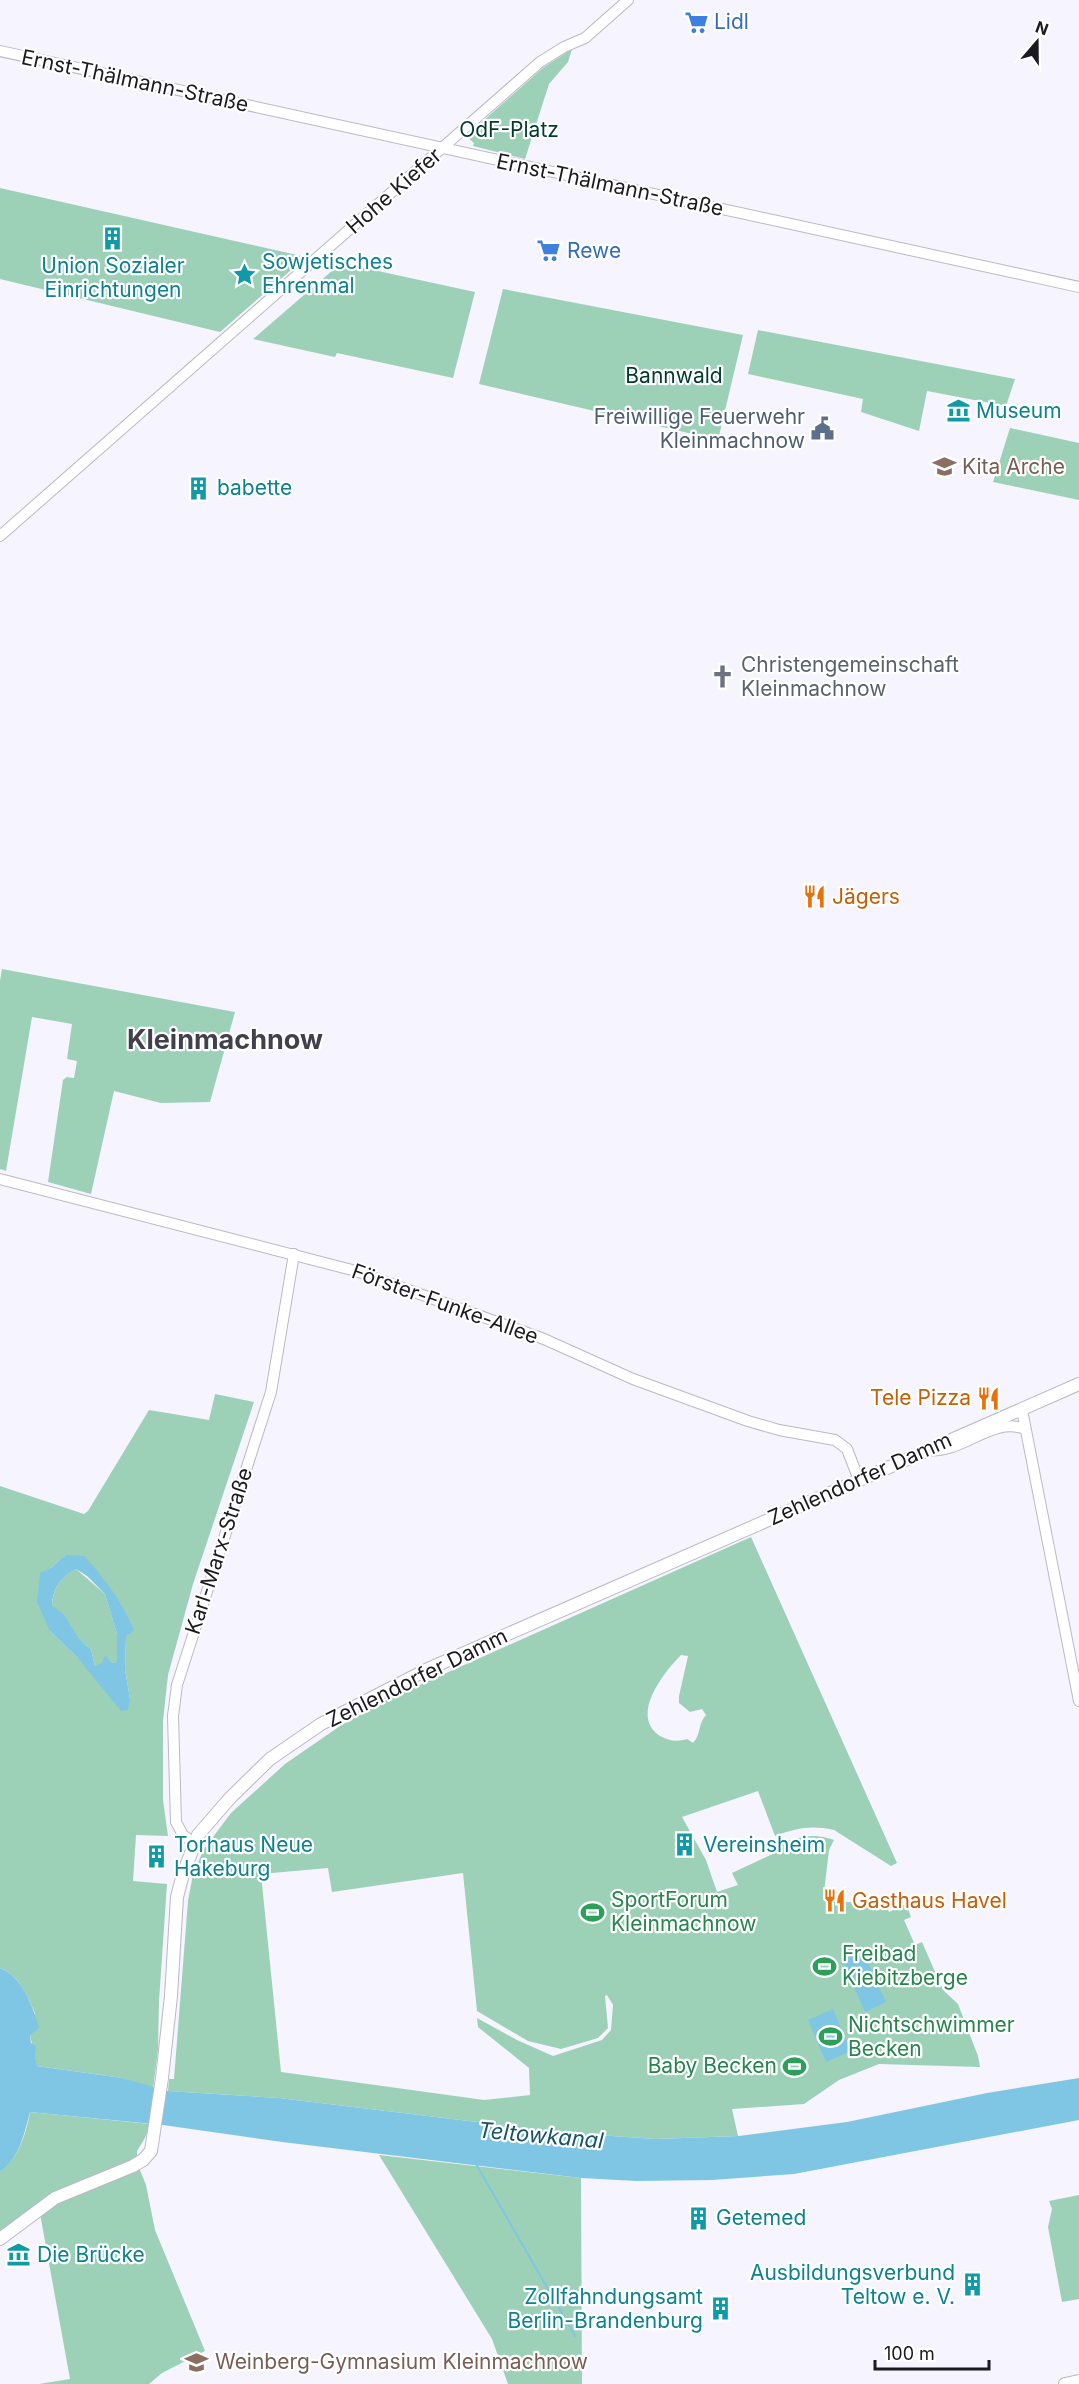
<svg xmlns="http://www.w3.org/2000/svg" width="1079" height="2384" viewBox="0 0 1079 2384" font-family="Inter,sans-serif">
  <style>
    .green { fill: #9cd1b8; fill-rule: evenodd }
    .water { fill: #7fc6e4; fill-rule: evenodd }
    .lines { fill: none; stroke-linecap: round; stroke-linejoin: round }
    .stream { stroke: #7fc6e4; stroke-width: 2 }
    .tertiary-casing { stroke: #bbb8c8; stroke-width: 12 }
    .secondary-casing { stroke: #bbb8c8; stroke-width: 14 }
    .tertiary { stroke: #fff; stroke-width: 10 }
    .secondary { stroke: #fff; stroke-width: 12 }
    .labels { text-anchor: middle; stroke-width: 4.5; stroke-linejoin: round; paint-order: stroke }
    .shop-label { font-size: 21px; fill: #366cbe; stroke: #fff; text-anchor: start }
    .street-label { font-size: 21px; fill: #1b1a20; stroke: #fff }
    .park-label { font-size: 21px; fill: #003c29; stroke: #fff }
    .culture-label { font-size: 21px; fill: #0d838f; stroke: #fff; text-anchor: start }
    .service-label { font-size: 21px; fill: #4e5e75; stroke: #fff; text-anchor: end }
    .education-label { font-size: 21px; fill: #785e54; stroke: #fff; text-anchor: start }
    .worship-label { font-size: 21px; fill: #5b616d; stroke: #fff; text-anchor: start }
    .food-label { font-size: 21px; fill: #c56008; stroke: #fff; text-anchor: start }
    .leisure-label { font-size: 21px; fill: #27864d; stroke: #fff; text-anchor: start }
    .water-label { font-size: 22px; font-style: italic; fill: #1a5469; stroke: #fff }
    .district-label { font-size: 27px; font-weight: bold; fill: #43404e; stroke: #fff }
  </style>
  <rect width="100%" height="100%" fill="#f6f4fe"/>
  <g class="green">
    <polygon points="572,49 568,62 549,84 525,159 473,146 474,143 466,136 544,67"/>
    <polygon points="0,188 306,257 220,332 0,279"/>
    <polygon points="341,263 475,292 453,378 337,353 335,357 253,339"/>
    <polygon points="503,289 743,335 718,440 479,384"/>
    <polygon points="758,330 1015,379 1006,406 927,391 919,431 861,412 863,399 748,374"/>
    <polygon points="1010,428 1079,443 1079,500 993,482"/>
    <polygon points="2,969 235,1012 210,1102 161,1103 114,1091 91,1194 48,1182 63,1080 67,1077 74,1078 77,1061 67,1059 72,1024 32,1017 6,1171 0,1169 0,981"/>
    <path d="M215 1394 254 1402 193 1584 168 1675 163 1721V1800L168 1836 136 1835 133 1881 167 1884 159 2001 158 2049 153 2089 122 2078 37 2066 30 2035 35 2013C27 1995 19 1975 0 1968V1486L84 1514 88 1511 149 1410 209 1420ZM65 1555C95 1578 119 1593 133 1630L126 1637 125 1669 130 1699 77 1657 50 1631 51 1568Z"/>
    <path d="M751 1537 897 1863 891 1866 834 1830C811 1825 797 1828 775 1836L758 1791 682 1817 706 1860 717 1892 738 1885 732 1873 779 1851V1844C799 1837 813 1832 834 1840L829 1850 824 1892 845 1893V1902L870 1903 883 1898 889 1912 906 1904 911 1917 904 1920 915 1945 922 1942 943 1990 958 2004 978 2056 980 2067 879 2064 839 2080 804 2104 732 2109 738 2136 655 2139 569 2133 279 2098 168 2091 169 2079H174L188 1901 193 1874 204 1849 231 1813 285 1764 340 1726 386 1700ZM681 1655 688 1656 679 1696V1703L690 1712 702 1709 706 1715C698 1723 701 1735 693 1743L687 1739C677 1742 669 1741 660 1736 629 1716 664 1672 681 1655ZM328 1868 332 1892 463 1873 477 2011 528 2041 561 2049 598 2038 608 2028 605 1996 607 1995 613 2005 611 2030 602 2040 553 2056 517 2040 477 2018 478 2027 529 2068 530 2095 484 2100 281 2072 261 1874Z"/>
    <path d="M76 1569 105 1594 117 1634V1662L95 1666 91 1649C71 1636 71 1616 52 1607 53 1588 60 1578 76 1569Z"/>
    <path d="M30 2112 150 2124 145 2138 137 2151V2163L146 2185 155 2230 205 2351 162 2373 149 2384H39L70 2379 39 2208 0 2239V2172C19 2157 26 2134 30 2112Z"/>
    <polygon points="379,2155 581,2178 582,2384 508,2384 492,2339"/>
    <polygon points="1079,2195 1079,2299 1062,2302 1048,2227 1052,2209 1049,2201"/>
  </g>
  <g class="water">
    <path d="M65 1555 84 1556C104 1577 123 1603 134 1630L126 1637 125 1669 130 1699 128 1710 121 1711 77 1657 50 1631 37 1602 40 1573 51 1568ZM76 1569 87 1576 105 1594 117 1634V1662L111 1663 105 1655 102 1663 95 1666 91 1649C71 1636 72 1616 52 1606 53 1588 60 1578 76 1569Z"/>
    <polygon points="863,1951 886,2002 865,2012 842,1960"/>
    <path d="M0 1968C22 1976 33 2006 39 2028L30 2035 31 2043 36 2046 35 2055 37 2066 122 2078 168 2091 279 2098 569 2133 655 2139 739 2136 847 2122 987 2093 1079 2078V2120L794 2174 712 2180 636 2181 581 2178 282 2142 163 2125 30 2112C24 2134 20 2157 0 2172Z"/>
    <polygon points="833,2009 851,2051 826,2062 808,2020"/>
  </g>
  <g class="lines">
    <polyline class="stream" points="476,2164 575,2336"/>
    <defs>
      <g id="tertiary">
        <polyline points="0,51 1079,287"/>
        <polyline points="0,536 540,62 564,47 585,38 628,0"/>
        <polyline points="0,1179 356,1271 544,1339 633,1379 748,1421 779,1430 835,1440 847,1449 859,1480"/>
        <polyline points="1022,1410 1079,1701"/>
        <path d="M927 1450C962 1455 991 1416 1025 1429"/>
        <polyline points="194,1843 183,1835 176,1822 173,1716 177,1685 271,1392 294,1254"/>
      </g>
      <g id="secondary">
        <polyline points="0,2239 55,2198 133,2166 143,2160 151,2151 162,2078 171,1996 177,1897 183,1874 198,1835 230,1798 270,1759 321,1724 428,1669 1079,1384"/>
        <polyline points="1065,2384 1079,2381"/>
      </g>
    </defs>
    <use href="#tertiary" class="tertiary-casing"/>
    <use href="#secondary" class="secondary-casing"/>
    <use href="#tertiary" class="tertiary"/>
    <use href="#secondary" class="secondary"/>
  </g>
  <defs>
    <symbol id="supermarket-bare" viewBox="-9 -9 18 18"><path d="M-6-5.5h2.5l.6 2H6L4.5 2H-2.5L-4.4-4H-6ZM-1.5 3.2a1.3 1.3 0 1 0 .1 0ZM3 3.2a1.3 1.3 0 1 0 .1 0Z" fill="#3f7fe0" stroke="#fff" stroke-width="2.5" paint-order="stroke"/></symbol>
    <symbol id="building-bare" viewBox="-9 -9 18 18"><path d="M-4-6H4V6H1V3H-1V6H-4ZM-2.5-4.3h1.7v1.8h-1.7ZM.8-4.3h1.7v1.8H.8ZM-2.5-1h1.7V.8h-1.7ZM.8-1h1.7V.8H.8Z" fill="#0f9aa8" stroke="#fff" stroke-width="2.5" paint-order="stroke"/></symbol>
    <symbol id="sight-bare" viewBox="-9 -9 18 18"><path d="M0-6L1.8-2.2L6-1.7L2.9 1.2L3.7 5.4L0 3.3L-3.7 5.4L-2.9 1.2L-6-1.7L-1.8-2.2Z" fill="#0f9aa8" stroke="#fff" stroke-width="2.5" paint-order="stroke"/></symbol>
    <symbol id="museum-bare" viewBox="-9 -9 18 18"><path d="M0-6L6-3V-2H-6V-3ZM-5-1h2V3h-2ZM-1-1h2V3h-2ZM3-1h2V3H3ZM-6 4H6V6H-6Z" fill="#0f9aa8" stroke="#fff" stroke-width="2.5" paint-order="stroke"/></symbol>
    <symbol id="civic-bare" viewBox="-9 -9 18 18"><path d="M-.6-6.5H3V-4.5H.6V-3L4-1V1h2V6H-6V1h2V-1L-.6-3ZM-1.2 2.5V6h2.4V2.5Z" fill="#5c6f8a" stroke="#fff" stroke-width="2.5" paint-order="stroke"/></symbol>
    <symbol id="school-bare" viewBox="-9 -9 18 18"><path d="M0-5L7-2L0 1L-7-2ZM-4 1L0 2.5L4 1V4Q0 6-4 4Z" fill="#8d6e63" stroke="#fff" stroke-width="2.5" paint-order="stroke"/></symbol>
    <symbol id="church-bare" viewBox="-9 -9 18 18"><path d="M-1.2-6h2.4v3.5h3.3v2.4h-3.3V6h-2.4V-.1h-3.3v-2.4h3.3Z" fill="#6b7280" stroke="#fff" stroke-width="2.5" paint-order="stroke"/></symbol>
    <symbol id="restaurant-bare" viewBox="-9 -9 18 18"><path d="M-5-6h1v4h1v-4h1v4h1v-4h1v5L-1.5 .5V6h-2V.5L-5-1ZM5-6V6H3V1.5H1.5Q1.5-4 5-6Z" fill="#e8710a" stroke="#fff" stroke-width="2.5" paint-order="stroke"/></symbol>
    <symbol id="stadium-bare" viewBox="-9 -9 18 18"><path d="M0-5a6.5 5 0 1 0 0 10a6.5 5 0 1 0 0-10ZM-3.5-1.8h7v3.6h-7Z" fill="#2e9e5b" stroke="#fff" stroke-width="2.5" paint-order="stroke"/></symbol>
  </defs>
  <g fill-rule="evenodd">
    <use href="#supermarket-bare" x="680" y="6" width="33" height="33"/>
    <use href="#building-bare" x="96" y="222" width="33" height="33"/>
    <use href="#supermarket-bare" x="532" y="234" width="33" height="33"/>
    <use href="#sight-bare" x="228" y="258" width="33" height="33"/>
    <use href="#museum-bare" x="942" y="394" width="33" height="33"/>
    <use href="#civic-bare" x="806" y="412" width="33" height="33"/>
    <use href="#school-bare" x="928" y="450" width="33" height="33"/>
    <use href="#building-bare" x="182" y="472" width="33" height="33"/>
    <use href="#church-bare" x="706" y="660" width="33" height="33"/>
    <use href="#restaurant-bare" x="798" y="880" width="33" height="33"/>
    <use href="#restaurant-bare" x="972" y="1382" width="33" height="33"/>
    <use href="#building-bare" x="668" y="1828" width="33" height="33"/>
    <use href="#building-bare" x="140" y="1840" width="33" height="33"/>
    <use href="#restaurant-bare" x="818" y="1884" width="33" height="33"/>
    <use href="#stadium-bare" x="576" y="1896" width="33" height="33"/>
    <use href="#stadium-bare" x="808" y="1950" width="33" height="33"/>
    <use href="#stadium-bare" x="814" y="2020" width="33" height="33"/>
    <use href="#stadium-bare" x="778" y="2050" width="33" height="33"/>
    <use href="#building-bare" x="682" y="2202" width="33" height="33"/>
    <use href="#museum-bare" x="2" y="2238" width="33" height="33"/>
    <use href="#building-bare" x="956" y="2268" width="33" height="33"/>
    <use href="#building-bare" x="704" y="2292" width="33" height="33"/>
    <use href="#school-bare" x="180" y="2346" width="33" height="33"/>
  </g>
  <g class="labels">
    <g class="shop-label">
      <text x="714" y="29">Lidl</text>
      <text x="567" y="258">Rewe</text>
    </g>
    <g class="street-label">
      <text transform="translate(135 81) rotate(12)" y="7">Ernst-Thälmann-Straße</text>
      <text transform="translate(610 185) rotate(12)" y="7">Ernst-Thälmann-Straße</text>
      <text transform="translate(394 191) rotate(-41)" y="7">Hohe Kiefer</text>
      <text transform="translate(445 1304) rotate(20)" y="7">Förster-Funke-Allee</text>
      <text transform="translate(860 1479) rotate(-24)" y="7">Zehlendorfer Damm</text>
      <text transform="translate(219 1551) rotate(-72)" y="7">Karl-Marx-Straße</text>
      <text transform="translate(417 1678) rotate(-26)" y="7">Zehlendorfer Damm</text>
    </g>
    <g class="park-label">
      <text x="509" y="137">OdF-Platz</text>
      <text x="674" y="383">Bannwald</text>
    </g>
    <g class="culture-label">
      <text x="262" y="269">Sowjetisches<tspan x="262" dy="24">Ehrenmal</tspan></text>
      <text x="113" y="273" text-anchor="middle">Union Sozialer<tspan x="113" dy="24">Einrichtungen</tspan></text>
      <text x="976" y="418">Museum</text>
      <text x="217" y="495">babette</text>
      <text x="174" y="1852">Torhaus Neue<tspan x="174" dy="24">Hakeburg</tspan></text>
      <text x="703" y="1852">Vereinsheim</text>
      <text x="716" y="2225">Getemed</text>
      <text x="37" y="2262">Die Brücke</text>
      <text x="955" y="2280" text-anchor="end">Ausbildungsverbund<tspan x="955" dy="24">Teltow e. V.</tspan></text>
      <text x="703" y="2304" text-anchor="end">Zollfahndungsamt<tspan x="703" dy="24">Berlin-Brandenburg</tspan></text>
    </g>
    <g class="service-label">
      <text x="805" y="424">Freiwillige Feuerwehr<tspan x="805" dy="24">Kleinmachnow</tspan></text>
    </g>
    <g class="education-label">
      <text x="962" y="474">Kita Arche</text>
      <text x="215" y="2369">Weinberg-Gymnasium Kleinmachnow</text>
    </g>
    <g class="worship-label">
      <text x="741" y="672">Christengemeinschaft<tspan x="741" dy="24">Kleinmachnow</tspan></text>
    </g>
    <g class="food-label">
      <text x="832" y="904">Jägers</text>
      <text x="971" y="1405" text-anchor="end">Tele Pizza</text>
      <text x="852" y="1908">Gasthaus Havel</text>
    </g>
    <g class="leisure-label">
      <text x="611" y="1907">SportForum<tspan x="611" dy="24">Kleinmachnow</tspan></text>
      <text x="842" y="1961">Freibad<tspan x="842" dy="24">Kiebitzberge</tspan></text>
      <text x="848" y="2032">Nichtschwimmer<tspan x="848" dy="24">Becken</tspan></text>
      <text x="777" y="2073" text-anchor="end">Baby Becken</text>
    </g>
    <g class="water-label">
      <text transform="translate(541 2135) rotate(5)" y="8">Teltowkanal</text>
    </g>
    <g class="district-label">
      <text x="225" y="1049">Kleinmachnow</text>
    </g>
  </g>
  <g transform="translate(1037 42) rotate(20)" stroke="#ffffff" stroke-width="4.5" paint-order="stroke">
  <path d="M0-4.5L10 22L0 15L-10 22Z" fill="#1b1a20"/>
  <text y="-9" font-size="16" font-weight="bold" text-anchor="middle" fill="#1b1a20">N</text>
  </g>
  <path d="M875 2360v9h114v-9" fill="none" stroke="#1b1a20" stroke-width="3"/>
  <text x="884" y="2360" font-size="18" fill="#1b1a20" stroke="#ffffff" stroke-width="4.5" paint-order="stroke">100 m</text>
</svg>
